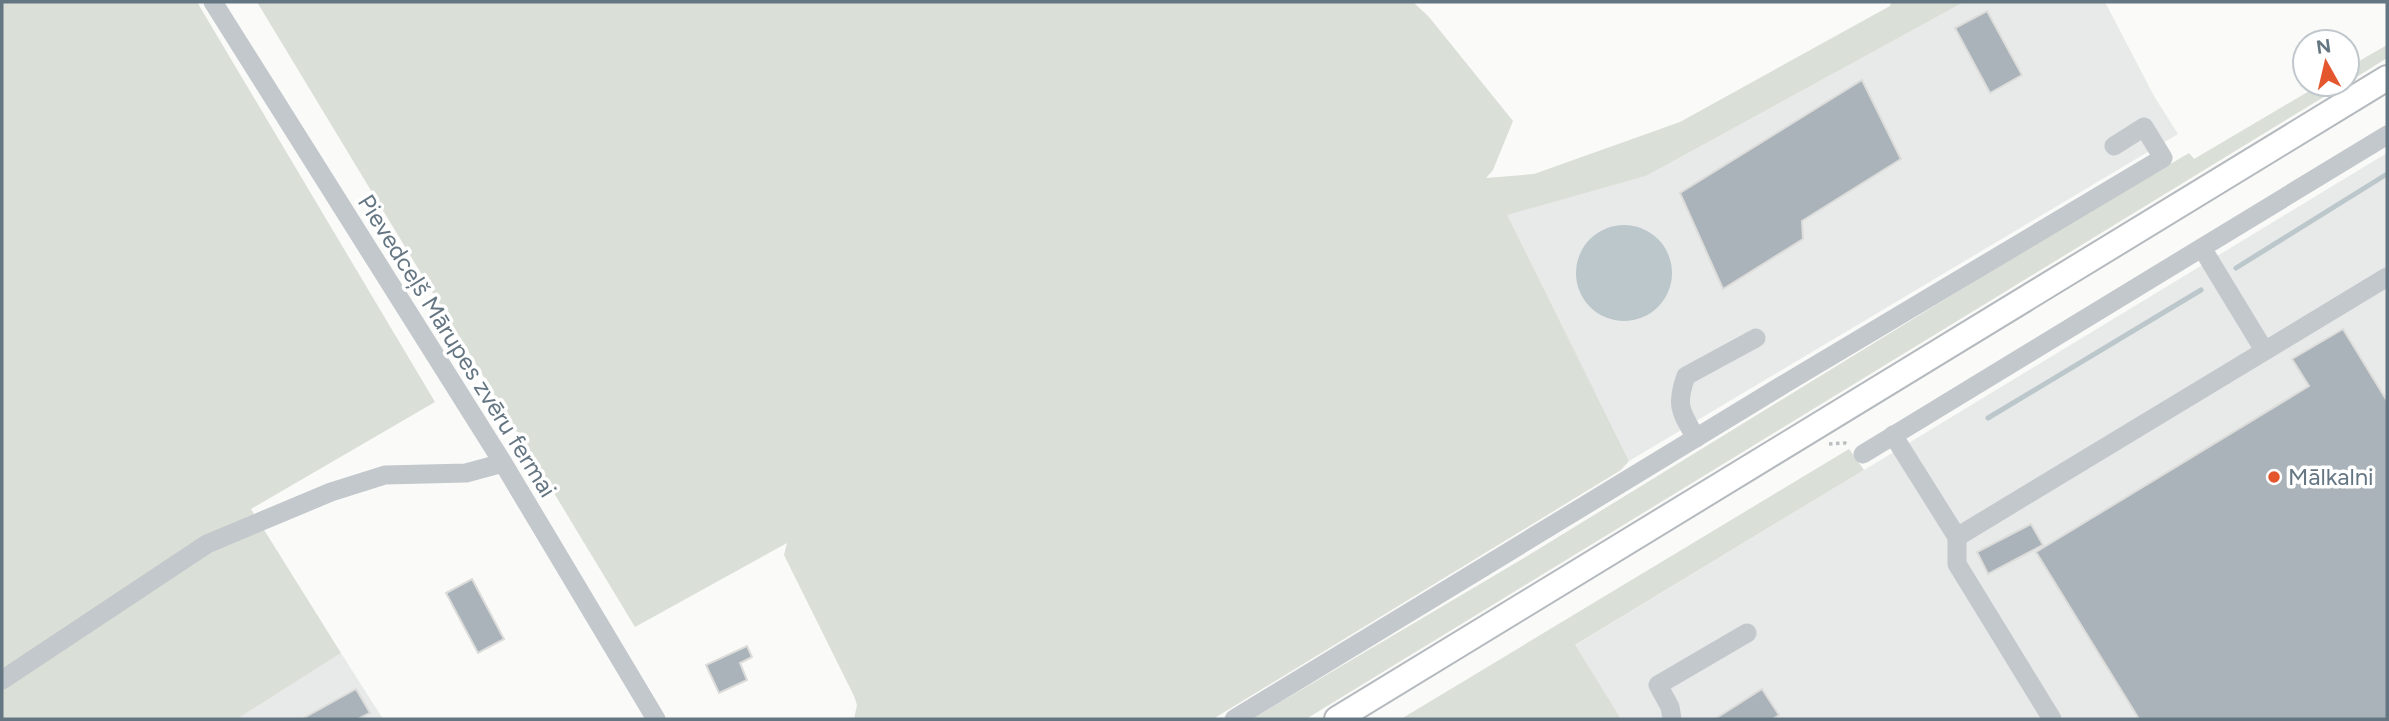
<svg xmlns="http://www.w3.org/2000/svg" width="2389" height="721" viewBox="0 0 2389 721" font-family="Figtree,sans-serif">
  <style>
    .built { fill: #e8e9e9 }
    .green { fill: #dadfd7 }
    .water { fill: #bbc7cb }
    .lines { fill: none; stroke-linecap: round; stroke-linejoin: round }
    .stream { stroke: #bbc7cb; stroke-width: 5 }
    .building { fill: #aab3b9; stroke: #dcdcda; stroke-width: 2 }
    .major-casing { stroke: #b5babe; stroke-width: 28 }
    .path { stroke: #bbbfc2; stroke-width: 3.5; stroke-dasharray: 3.5 3.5; stroke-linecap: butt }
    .minor { stroke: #c3c8cc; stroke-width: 19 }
    .major { stroke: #fff; stroke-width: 24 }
    .poi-dot { fill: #e4572e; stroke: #fff; stroke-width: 2.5 }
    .labels { text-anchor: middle; stroke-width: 7; stroke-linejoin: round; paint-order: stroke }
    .street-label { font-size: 24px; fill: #657683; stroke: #fff }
    .poi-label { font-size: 24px; fill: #657683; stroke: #fff; text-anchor: start }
  </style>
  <rect width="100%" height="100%" fill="#fafaf8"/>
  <g class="built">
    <polygon points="1964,2 2105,2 2154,96 2178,134 1629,461 1506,215 1646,176"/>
    <polygon points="2387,153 2387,719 1621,719 1574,646"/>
    <polygon points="341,653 383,719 237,719"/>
  </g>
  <g class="green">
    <polygon points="2,2 197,2 435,402 251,509 341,653 237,719 2,719"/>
    <polygon points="257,2 1413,2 1429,17 1513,121 1493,170 1486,178 1534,174 1680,122 1890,6 1891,2 1964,2 1646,176 1507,215 1629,461 1621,470 1213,719 854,719 857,705 854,696 784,555 787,543 635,627"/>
    <polygon points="2387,45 2387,58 2347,83 2347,68"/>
    <polygon points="2321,84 2345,84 1306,719 1252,719 1524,558 2027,249 2189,153 2194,159"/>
    <polygon points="1849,449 1864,470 1575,645 1621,719 1401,719"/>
  </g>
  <circle class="water" cx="1624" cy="273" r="48"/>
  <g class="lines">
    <g class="stream">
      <polyline points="2236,268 2387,174"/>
      <polyline points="1988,418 2201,290"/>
    </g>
  </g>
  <g class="building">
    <polygon points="1987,11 2022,75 1990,93 1955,28"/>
    <polygon points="1862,80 1901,159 1802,221 1803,239 1723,289 1680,193"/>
    <polygon points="2343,329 2387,401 2387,719 2139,719 2036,552 2309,386 2292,359"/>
    <polygon points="2031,524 2043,545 1988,574 1977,552"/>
    <polygon points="472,579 504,639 478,653 446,593"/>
    <polygon points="747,646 752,657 740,663 747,680 719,693 706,665"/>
    <polygon points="356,689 370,713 358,719 302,719"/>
    <polygon points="1762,689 1779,715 1773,719 1715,719"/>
  </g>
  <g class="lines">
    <defs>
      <polyline id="major" points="1337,719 2387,78"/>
    </defs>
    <use href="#major" class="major-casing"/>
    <polyline class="path" points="1829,444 1845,443 1849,445"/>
    <g class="minor">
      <polyline points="213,2 503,463 656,719"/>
      <polyline points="2202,248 2264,350"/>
      <polyline points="1893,435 1957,537 2387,277"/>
      <path d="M1696 438C1681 412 1675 406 1686 376L1756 338"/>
      <polyline points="1863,454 2387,135"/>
      <polyline points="1957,537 1957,564 2052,719"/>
      <polyline points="2,680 207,544 331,492 385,475 466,473 503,463"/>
      <polyline points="1234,719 1786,383 2163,158 2144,127 2114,146"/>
      <polyline points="1672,719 1670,707 1658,685 1747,633"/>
    </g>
    <use href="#major" class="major"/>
  </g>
  <circle class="poi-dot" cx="2274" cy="477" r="7"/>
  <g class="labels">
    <g class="street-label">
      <text transform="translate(457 346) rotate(58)" y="8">Pievedceļš Mārupes zvēru fermai</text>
    </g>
    <g class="poi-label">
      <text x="2288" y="485">Mālkalni</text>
    </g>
  </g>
  <rect width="2389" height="721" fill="none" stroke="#657683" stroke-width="7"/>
  <g transform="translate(2326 63) rotate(352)"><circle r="33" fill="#ffffff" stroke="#c1c8cd" stroke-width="2"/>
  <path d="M0-5L12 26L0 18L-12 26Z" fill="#e4572e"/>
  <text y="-10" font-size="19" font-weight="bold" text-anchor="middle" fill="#657683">N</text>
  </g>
</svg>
